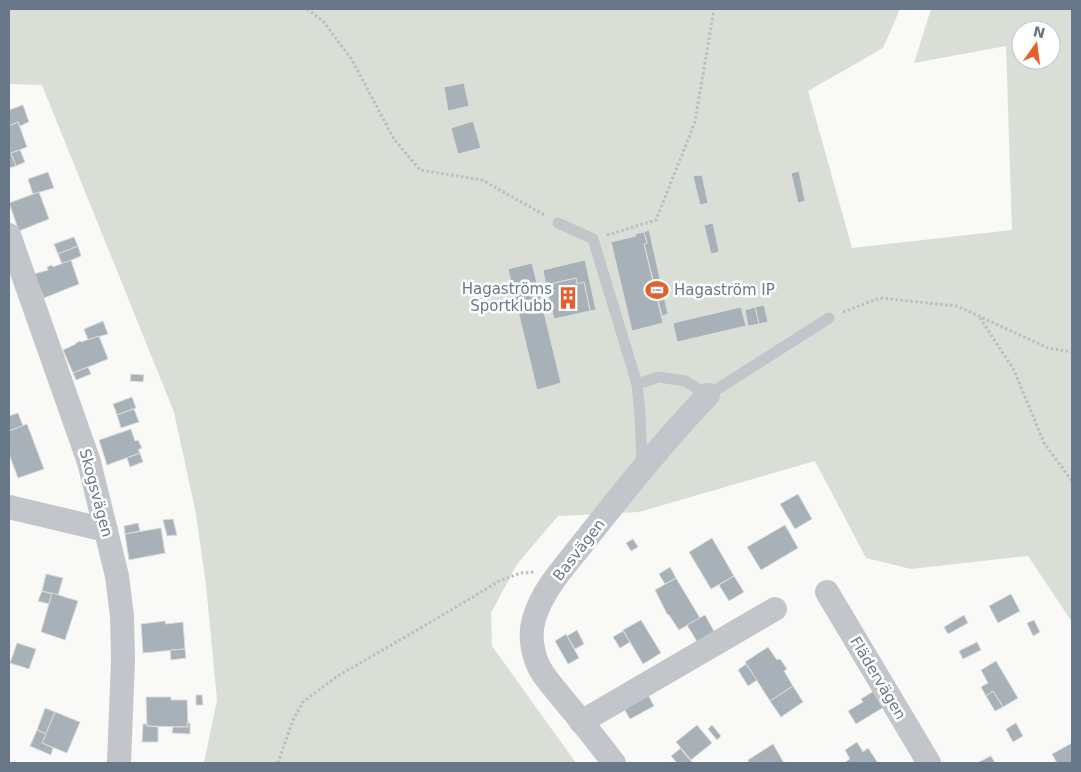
<svg xmlns="http://www.w3.org/2000/svg" width="1081" height="772" viewBox="0 0 1081 772" font-family="'DejaVu Sans',sans-serif">
  <style>
    .green { fill: #d9ded6; fill-rule: evenodd }
    .building { fill: #a9b1b8; stroke: #dbdbd9 }
    .lines { fill: none; stroke-linecap: round; stroke-linejoin: round }
    .path { stroke: #bcbfc2; stroke-width: 3; stroke-dasharray: 2.5 2.5; stroke-linecap: butt }
    .service { stroke: #c2c6cb; stroke-width: 11 }
    .minor { stroke: #c2c6cb; stroke-width: 24 }
    .labels { text-anchor: middle; stroke-width: 5; stroke-linejoin: round; paint-order: stroke }
    .poi-label { font-size: 15px; fill: #687888; stroke: #fff; text-anchor: end }
    .street-label { font-size: 15px; fill: #687888; stroke: #fff }
  </style>
  <rect width="100%" height="100%" fill="#f9f9f7"/>
  <path class="green" d="M9 9H900L883 48 808 91 852 248 1012 230 1006 46 914 63 931 9H1072V622L1028 556 911 569 866 558 815 461 639 512 558 516 517 564 491 613 492 646 576 763H204L217 700 206 585 196 514 174 412 42 85 9 84ZM1021 30H1051V60H1021Z"/>
  <g class="building">
    <polygon points="464,83 469,106 448,111 444,87"/>
    <polygon points="23,105 29,122 20,126 18,122 9,126 9,110"/>
    <polygon points="473,121 481,148 458,154 451,128"/>
    <polygon points="18,122 27,147 11,153 16,166 9,168 9,126"/>
    <polygon points="20,150 25,162 16,166 11,153"/>
    <polygon points="799,171 805,201 798,203 791,173"/>
    <polygon points="48,172 54,188 33,194 28,179"/>
    <polygon points="702,175 708,203 700,205 693,176"/>
    <polygon points="39,192 49,219 19,231 9,203"/>
    <polygon points="713,223 719,252 711,254 704,225"/>
    <polygon points="649,230 668,314 662,316 644,244 647,243 644,232"/>
    <polygon points="644,232 647,243 644,244 663,323 632,331 611,242 636,236 635,234"/>
    <polygon points="74,237 78,246 58,254 54,244"/>
    <polygon points="78,246 81,256 62,264 58,254"/>
    <polygon points="71,260 79,284 44,298 34,274 48,270 47,267 52,265 53,267"/>
    <polygon points="585,260 596,310 590,311 584,282 577,284 576,278 546,285 543,270"/>
    <polygon points="532,263 561,383 537,390 508,269"/>
    <polygon points="576,278 577,284 584,282 590,311 554,319 546,285"/>
    <polygon points="764,305 768,322 759,324 755,307"/>
    <polygon points="741,307 746,326 677,342 673,323"/>
    <polygon points="755,307 759,324 748,326 745,310"/>
    <polygon points="103,321 108,334 88,340 84,329"/>
    <polygon points="99,336 108,359 73,373 63,350 76,344 76,343 80,341 81,342"/>
    <polygon points="88,367 91,374 76,380 73,373"/>
    <polygon points="131,374 144,375 143,382 130,381"/>
    <polygon points="132,397 136,408 117,415 113,404"/>
    <polygon points="134,409 139,422 121,428 117,415"/>
    <polygon points="18,413 23,426 9,431 9,416"/>
    <polygon points="27,424 44,469 18,478 9,454 9,431"/>
    <polygon points="131,429 135,441 138,440 142,448 138,450 140,453 107,465 99,440"/>
    <polygon points="140,453 143,462 130,467 127,458"/>
    <polygon points="798,494 812,519 795,529 780,504"/>
    <polygon points="173,519 177,535 167,536 163,520"/>
    <polygon points="138,523 140,531 125,534 124,526"/>
    <polygon points="785,525 798,548 761,570 747,547"/>
    <polygon points="161,528 165,553 129,560 125,534"/>
    <polygon points="712,538 734,576 711,589 689,552"/>
    <polygon points="633,539 638,547 631,551 626,543"/>
    <polygon points="670,567 676,578 665,584 659,574"/>
    <polygon points="46,574 63,578 58,595 42,591"/>
    <polygon points="734,576 744,592 729,601 719,585"/>
    <polygon points="676,578 700,618 679,630 669,615 667,614 655,590"/>
    <polygon points="42,591 52,594 49,604 38,601"/>
    <polygon points="52,593 78,601 65,640 41,632"/>
    <polygon points="1011,594 1020,611 998,623 989,606"/>
    <polygon points="705,615 715,633 698,643 687,625"/>
    <polygon points="964,615 968,623 948,634 944,627"/>
    <polygon points="641,620 661,653 643,664 623,630"/>
    <polygon points="1034,620 1040,632 1033,636 1027,623"/>
    <polygon points="165,621 166,624 183,622 185,649 143,653 141,624"/>
    <polygon points="577,630 584,644 575,649 567,636"/>
    <polygon points="623,631 630,642 620,648 613,637"/>
    <polygon points="566,634 579,658 568,664 555,641"/>
    <polygon points="977,642 981,650 963,659 959,651"/>
    <polygon points="17,643 36,649 29,669 10,663"/>
    <polygon points="768,647 777,660 780,659 787,669 784,671 793,686 770,701 745,662"/>
    <polygon points="185,649 186,658 171,660 170,650"/>
    <polygon points="996,661 1018,698 1003,707 993,691 986,696 981,687 988,683 981,670"/>
    <polygon points="746,664 757,680 748,686 738,670"/>
    <polygon points="793,686 803,702 781,717 770,701"/>
    <polygon points="874,691 884,707 856,724 848,711 863,702 861,699"/>
    <polygon points="993,691 1003,707 995,711 986,696"/>
    <polygon points="196,695 202,695 203,705 196,705"/>
    <polygon points="648,695 654,706 630,719 623,707"/>
    <polygon points="146,697 171,697 171,700 187,700 188,727 147,726"/>
    <polygon points="45,708 55,712 46,734 37,730"/>
    <polygon points="55,712 80,722 67,753 42,743"/>
    <polygon points="187,723 190,723 190,734 172,733 173,727 188,727"/>
    <polygon points="1016,723 1023,736 1013,742 1006,729"/>
    <polygon points="143,724 147,724 147,726 158,727 158,742 142,742"/>
    <polygon points="697,725 712,743 691,760 676,742"/>
    <polygon points="712,725 721,736 717,740 708,729"/>
    <polygon points="37,730 46,734 42,743 53,748 51,755 30,746"/>
    <polygon points="857,742 863,752 868,748 878,763 844,763 850,759 845,750"/>
    <polygon points="1072,743 1072,763 1057,763 1052,754"/>
    <polygon points="773,744 784,763 749,763 748,760"/>
    <polygon points="681,748 683,752 693,763 677,763 671,756"/>
    <polygon points="991,756 995,763 977,763"/>
  </g>
  <g class="lines">
    <g class="path">
      <polyline points="307,9 323,21 352,60 394,139 420,170 482,180 546,216"/>
      <polyline points="607,235 656,220 695,122 714,9"/>
      <polyline points="843,312 880,298 957,306 1048,348 1072,352"/>
      <polyline points="980,318 1014,370 1044,443 1072,481"/>
      <polyline points="278,763 293,720 303,702 336,677 448,612 499,581 521,573 535,572"/>
    </g>
    <g class="service">
      <polyline points="558,223 593,239 637,384"/>
      <polyline points="642,465 640,414 637,384 659,377 685,381 708,395 829,318"/>
    </g>
    <g class="minor">
      <polyline points="9,235 89,462 117,576 122,616 123,660 119,763"/>
      <polyline points="9,507 106,530"/>
      <polyline points="827,592 929,763"/>
      <polyline points="581,722 775,609"/>
      <path d="M614 763C597 741 580 719 562 698 553 686 541 675 536 660 532 648 530 632 534 619 542 590 565 566 583 543 623 492 663 442 708 395"/>
    </g>
  </g>
  <defs>
    <symbol id="stadium-bare" viewBox="-9 -9 18 18"><path d="M0-5a6.5 5 0 1 0 0 10a6.5 5 0 1 0 0-10ZM-3.5-1.8h7v3.6h-7Z" fill="#e55e2b" stroke="#fff" stroke-width="2.5" paint-order="stroke"/></symbol>
    <symbol id="building-bare" viewBox="-9 -9 18 18"><path d="M-4-6H4V6H1V3H-1V6H-4ZM-2.5-4.3h1.7v1.8h-1.7ZM.8-4.3h1.7v1.8H.8ZM-2.5-1h1.7V.8h-1.7ZM.8-1h1.7V.8H.8Z" fill="#e55e2b" stroke="#fff" stroke-width="2.5" paint-order="stroke"/></symbol>
  </defs>
  <g fill-rule="evenodd">
    <use href="#stadium-bare" x="641" y="274" width="32" height="32"/>
    <use href="#building-bare" x="552" y="282" width="32" height="32"/>
  </g>
  <g class="labels">
    <g class="poi-label">
      <text x="552" y="294">Hagaströms<tspan x="552" dy="17">Sportklubb</tspan></text>
      <text x="674" y="295" text-anchor="start">Hagaström IP</text>
    </g>
    <g class="street-label">
      <text transform="translate(96 493) rotate(75)" y="5">Skogsvägen</text>
      <text transform="translate(579 550) rotate(-52)" y="5">Basvägen</text>
      <text transform="translate(878 678) rotate(59)" y="5">Flädervägen</text>
    </g>
  </g>
  <rect width="1081" height="772" fill="none" stroke="#687888" stroke-width="20"/>
  <g transform="translate(1036 45) rotate(14)"><circle r="24" fill="#ffffff" stroke="#c3c9cf"/>
  <path d="M0-4L9 19L0 12L-9 19Z" fill="#e55e2b"/>
  <text y="-8" font-size="14" font-weight="bold" text-anchor="middle" fill="#687888">N</text>
  </g>
</svg>
